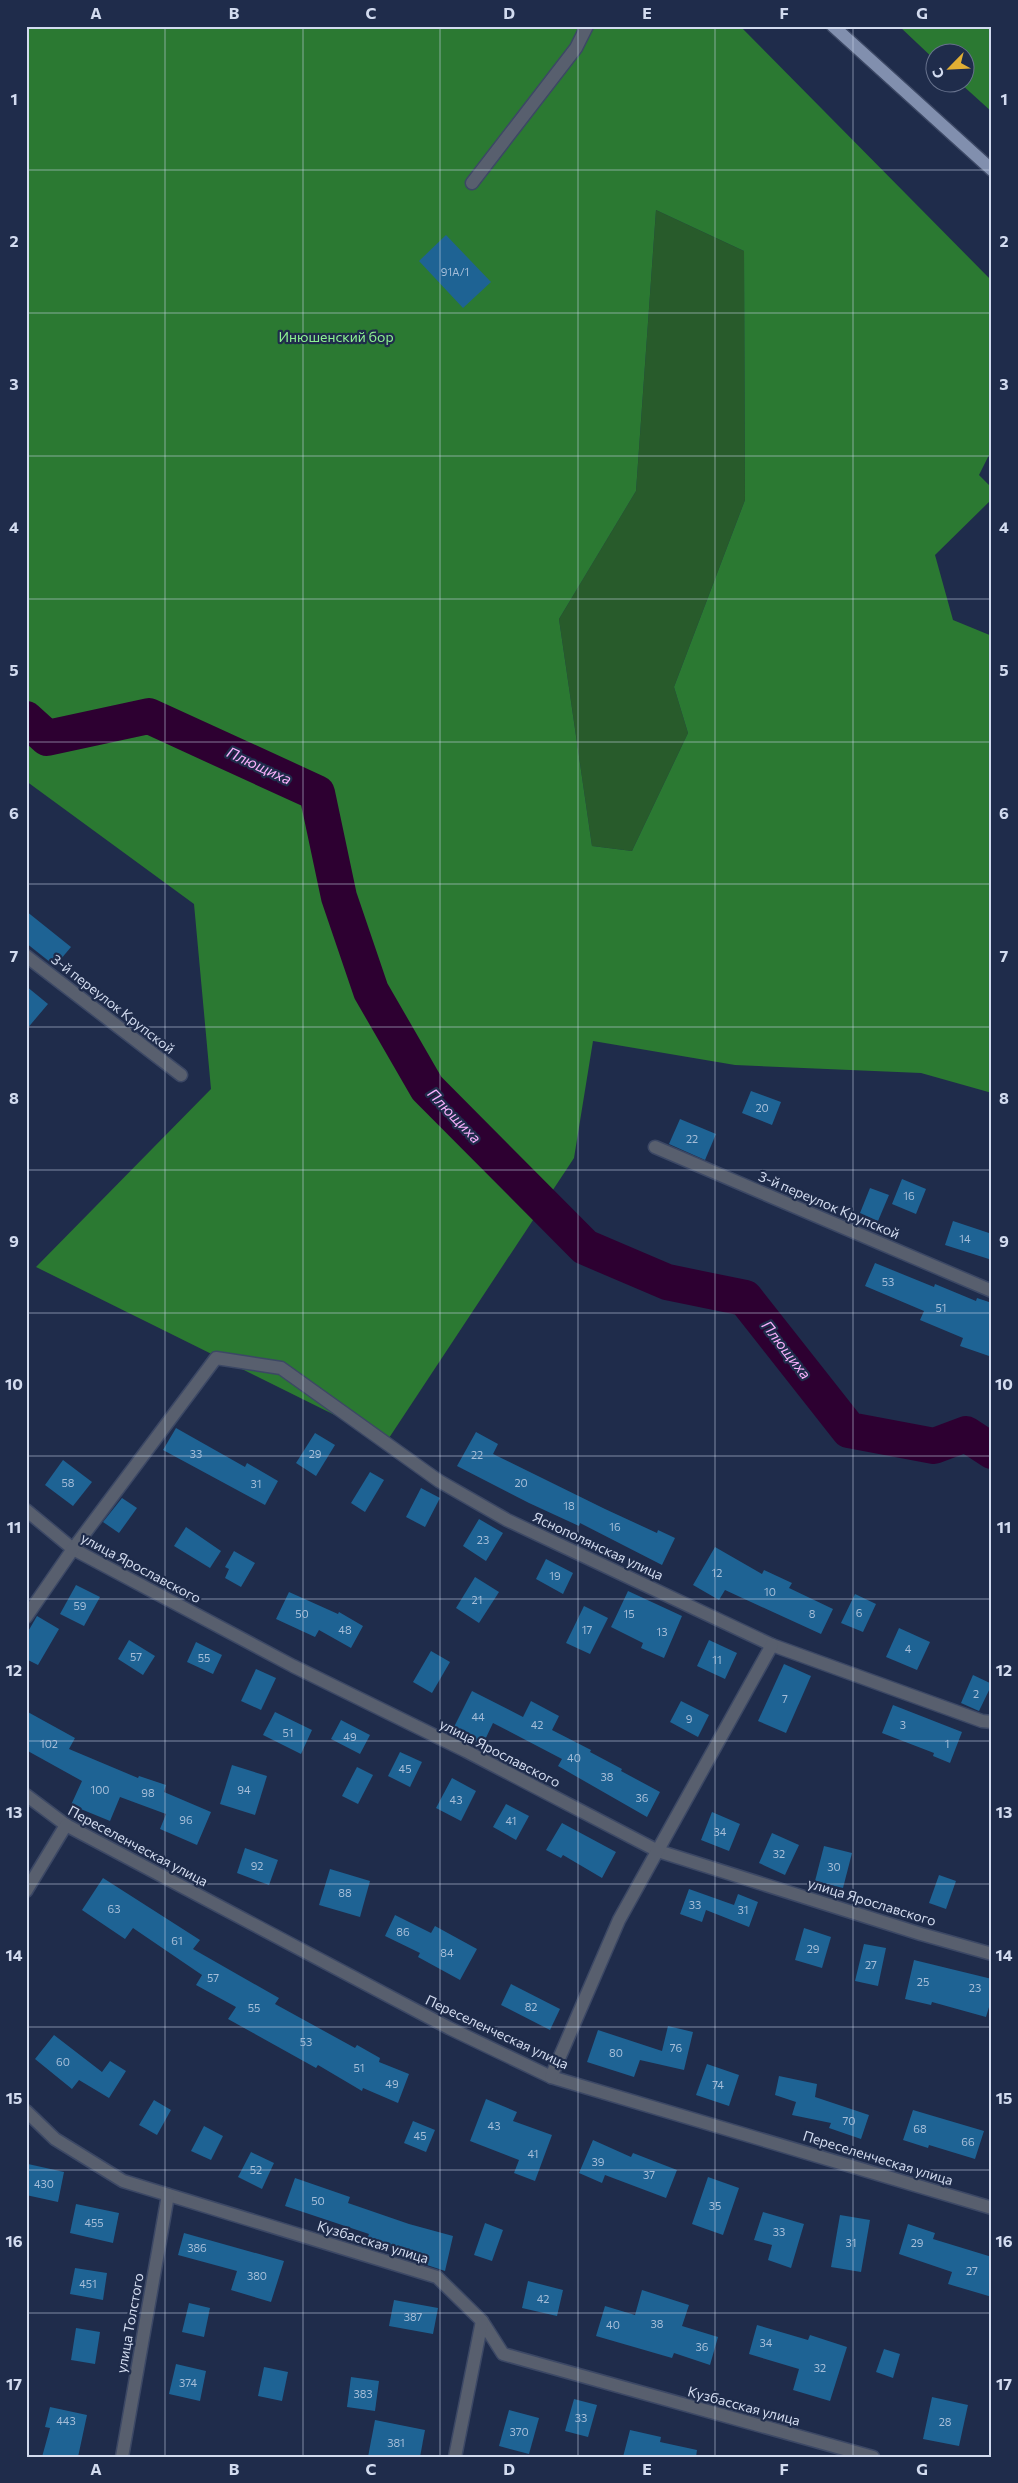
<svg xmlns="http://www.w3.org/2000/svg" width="1018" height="2483" viewBox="0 0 1018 2483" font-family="Commissioner,sans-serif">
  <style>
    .green { fill: #285b2b }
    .forest { fill: #2b7932; fill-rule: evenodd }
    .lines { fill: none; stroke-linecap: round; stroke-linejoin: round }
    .river { stroke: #2d0031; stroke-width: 36 }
    .building { fill: #1e6394 }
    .minor-casing { stroke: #3c4865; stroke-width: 15 }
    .major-casing { stroke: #3c4865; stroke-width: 15 }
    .minor { stroke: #585f6e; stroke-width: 12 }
    .major { stroke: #818fae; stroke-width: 12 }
    .grid { fill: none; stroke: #d2dbef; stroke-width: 1; stroke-opacity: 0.55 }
    .labels { text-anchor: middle; stroke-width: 4.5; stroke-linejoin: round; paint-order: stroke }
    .number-label { font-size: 11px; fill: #a5bdd8 }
    .park-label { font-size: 14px; fill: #8ef292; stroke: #1f2c4b }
    .street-label { font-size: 14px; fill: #d2dbef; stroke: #1f2c4b }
    .water-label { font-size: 15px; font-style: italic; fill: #f8b0fc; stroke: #1f2c4b }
    .neatline { fill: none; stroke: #d2dbef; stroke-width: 2 }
    .grid-label { font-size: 16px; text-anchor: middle; font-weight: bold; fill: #d2dbef }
  </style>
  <rect width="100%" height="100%" fill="#1f2c4b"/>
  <polygon class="green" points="656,210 744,251 745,500 674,687 688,733 632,851 592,846 559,619 636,491"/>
  <g class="forest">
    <path d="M26 26H740L992 281V449L979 475 992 488V499L935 555 953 620 992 636V1093L921 1073 735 1065 593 1041 574 1158 387 1441 36 1267 211 1089 194 904 26 781ZM656 210 744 251 745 500 674 687 688 733 632 851 592 846 559 619 636 491Z"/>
    <polygon points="899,26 992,26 992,112 960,83 966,82 966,52 936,52 935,60"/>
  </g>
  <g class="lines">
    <polyline class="river" points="26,719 47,738 149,716 317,793 339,897 371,991 427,1088 585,1247 667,1282 745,1298 849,1430 934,1446 966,1434 992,1451"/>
  </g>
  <g class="building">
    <polygon points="446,235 491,282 463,308 419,261"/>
    <polygon points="26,911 71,947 55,966 26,943"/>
    <polygon points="26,986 48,1004 26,1030"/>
    <polygon points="751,1091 781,1102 772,1125 742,1113"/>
    <polygon points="680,1119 716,1134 705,1160 669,1144"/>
    <polygon points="902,1179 926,1189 916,1214 892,1204"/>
    <polygon points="870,1188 889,1195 878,1221 860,1213"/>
    <polygon points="953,1221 992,1234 992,1260 945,1245"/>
    <polygon points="875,1263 934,1287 935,1284 976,1301 977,1298 992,1303 992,1357 960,1346 963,1338 920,1320 924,1311 865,1286"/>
    <polygon points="176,1428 245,1467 247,1463 278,1481 265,1505 163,1450"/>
    <polygon points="476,1432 498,1444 493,1454 605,1509 657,1533 658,1530 675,1538 662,1565 580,1523 579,1526 529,1503 457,1466"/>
    <polygon points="315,1433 335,1445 316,1476 296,1463"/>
    <polygon points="63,1460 92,1482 73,1506 45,1485"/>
    <polygon points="370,1472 384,1480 365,1512 351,1503"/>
    <polygon points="421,1488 440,1498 425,1527 406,1517"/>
    <polygon points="122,1498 137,1508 119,1533 103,1522"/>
    <polygon points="479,1519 503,1533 486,1561 463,1546"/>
    <polygon points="186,1527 221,1551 210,1568 174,1546"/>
    <polygon points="715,1547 762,1574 764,1570 792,1583 789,1588 833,1609 821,1634 725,1590 719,1600 693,1585"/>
    <polygon points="234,1551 255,1563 241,1587 225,1578 229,1569 225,1567"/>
    <polygon points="546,1559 573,1573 563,1594 536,1579"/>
    <polygon points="475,1577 499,1592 479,1623 456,1608"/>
    <polygon points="76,1585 100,1597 84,1626 60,1614"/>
    <polygon points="628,1591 682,1616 664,1658 641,1648 643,1643 611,1627"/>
    <polygon points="289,1592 338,1614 339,1612 363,1626 351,1648 319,1630 315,1637 276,1619"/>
    <polygon points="855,1594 876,1604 863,1632 841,1623"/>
    <polygon points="584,1606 608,1618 590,1654 566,1643"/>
    <polygon points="37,1616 59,1629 38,1665 26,1659 26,1635"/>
    <polygon points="899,1628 930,1642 917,1670 886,1657"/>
    <polygon points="129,1640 155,1656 143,1675 118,1659"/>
    <polygon points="709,1640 737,1653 725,1679 697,1666"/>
    <polygon points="196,1642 222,1655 213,1674 187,1662"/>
    <polygon points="431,1651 450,1662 432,1693 413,1682"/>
    <polygon points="784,1664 811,1676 786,1733 758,1721"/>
    <polygon points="256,1669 276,1678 261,1710 241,1701"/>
    <polygon points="973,1675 992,1684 979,1711 961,1703"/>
    <polygon points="472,1691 523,1717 531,1701 559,1716 552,1730 591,1750 590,1752 622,1769 621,1771 660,1792 647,1817 558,1766 562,1759 493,1723 483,1744 453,1729"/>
    <polygon points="681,1701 709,1715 698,1737 670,1722"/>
    <polygon points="893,1705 962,1732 950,1763 933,1756 934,1753 882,1733"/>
    <polygon points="26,1711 75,1738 69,1749 138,1778 139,1776 166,1785 164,1792 211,1812 197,1845 160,1829 166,1814 120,1797 110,1821 71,1805 82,1781 26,1750"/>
    <polygon points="275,1712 312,1730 301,1754 263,1735"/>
    <polygon points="341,1720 370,1735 360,1754 331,1739"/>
    <polygon points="400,1752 422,1762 410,1787 388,1776"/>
    <polygon points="232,1765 267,1776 255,1815 220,1804"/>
    <polygon points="357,1767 373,1775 358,1804 342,1796"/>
    <polygon points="452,1778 476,1791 461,1821 436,1808"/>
    <polygon points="506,1804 529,1816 516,1840 493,1827"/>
    <polygon points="712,1812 740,1824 729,1851 701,1840"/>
    <polygon points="562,1823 616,1852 602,1878 563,1855 561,1858 546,1850"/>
    <polygon points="772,1833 799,1845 785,1875 759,1863"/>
    <polygon points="824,1846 852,1853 843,1888 815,1881"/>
    <polygon points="245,1848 278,1860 269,1885 237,1873"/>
    <polygon points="330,1869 370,1881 360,1917 319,1905"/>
    <polygon points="939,1875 956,1881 946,1909 929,1903"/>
    <polygon points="103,1878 200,1940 193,1949 279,1998 275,2004 355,2048 357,2045 380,2058 379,2062 409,2074 398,2103 363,2088 362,2091 318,2065 316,2068 228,2019 236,2007 196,1985 202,1975 133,1928 125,1939 82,1910"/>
    <polygon points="689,1889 734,1905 738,1894 758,1902 749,1927 706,1910 702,1922 680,1914"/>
    <polygon points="395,1915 431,1933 435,1926 477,1949 460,1980 418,1957 420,1953 385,1936"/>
    <polygon points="804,1928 831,1937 822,1968 795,1960"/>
    <polygon points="864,1944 886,1948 878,1986 855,1981"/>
    <polygon points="914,1960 992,1979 992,1997 986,2017 932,2002 931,2005 905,1999"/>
    <polygon points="511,1984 560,2009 550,2030 501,2005"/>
    <polygon points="668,2026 693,2032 684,2070 640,2060 634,2077 587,2062 598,2030 662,2051"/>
    <polygon points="54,2035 102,2072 110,2061 126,2071 109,2098 79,2080 72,2089 35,2059"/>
    <polygon points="707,2064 739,2075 729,2106 696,2095"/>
    <polygon points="779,2076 817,2084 815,2097 869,2115 861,2139 829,2128 831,2123 792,2115 796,2102 775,2095"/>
    <polygon points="486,2099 517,2112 513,2121 552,2135 535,2181 514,2173 519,2160 470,2141"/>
    <polygon points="154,2100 171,2110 157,2135 139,2125"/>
    <polygon points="913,2110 984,2131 975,2159 929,2145 928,2148 903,2140"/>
    <polygon points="413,2121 435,2130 426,2152 404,2143"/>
    <polygon points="204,2126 223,2136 211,2160 191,2151"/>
    <polygon points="593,2140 631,2157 633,2153 677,2170 666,2198 605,2175 602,2183 579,2173"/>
    <polygon points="251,2152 274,2163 262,2189 238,2177"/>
    <polygon points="28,2164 64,2172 58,2202 26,2195"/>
    <polygon points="708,2177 739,2188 723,2235 692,2224"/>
    <polygon points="295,2178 350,2197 348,2203 409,2224 453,2236 445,2271 424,2264 425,2258 367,2239 369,2234 285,2206"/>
    <polygon points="76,2204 119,2213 113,2243 70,2233"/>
    <polygon points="763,2212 804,2224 791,2268 768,2260 772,2245 754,2240"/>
    <polygon points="840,2215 870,2220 861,2272 831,2267"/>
    <polygon points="485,2223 503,2230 492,2261 474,2255"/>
    <polygon points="908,2224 935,2233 933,2239 992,2257 992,2297 948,2284 952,2272 899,2254"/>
    <polygon points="184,2233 284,2261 271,2302 231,2290 237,2271 178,2255"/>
    <polygon points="75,2268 107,2273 103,2300 70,2294"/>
    <polygon points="528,2281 563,2290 557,2316 522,2308"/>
    <polygon points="642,2290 689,2305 682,2326 718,2337 710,2365 674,2353 672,2358 596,2336 605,2306 635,2315"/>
    <polygon points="394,2300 438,2308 433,2334 389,2326"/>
    <polygon points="189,2303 210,2308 204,2337 182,2332"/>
    <polygon points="757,2325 808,2340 810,2335 847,2347 830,2401 793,2390 799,2369 749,2354"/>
    <polygon points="76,2328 100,2332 95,2364 71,2360"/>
    <polygon points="884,2349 900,2354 893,2378 876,2372"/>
    <polygon points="176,2364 206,2371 200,2401 169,2394"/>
    <polygon points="264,2367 288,2372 282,2401 258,2396"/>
    <polygon points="351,2377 379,2381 375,2411 347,2407"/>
    <polygon points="932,2397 968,2405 959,2446 923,2439"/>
    <polygon points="574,2399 597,2405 588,2437 565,2431"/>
    <polygon points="50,2407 87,2415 78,2457 42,2457 50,2428 45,2427"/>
    <polygon points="509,2410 539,2418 529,2454 499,2446"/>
    <polygon points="375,2420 425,2430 420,2457 368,2457"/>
    <polygon points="630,2430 661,2437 660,2442 697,2450 696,2457 623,2457"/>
  </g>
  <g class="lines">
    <defs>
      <g id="minor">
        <polyline points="472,183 576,48 587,26"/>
        <polyline points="26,956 181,1075"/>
        <polyline points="655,1147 992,1291"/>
        <polyline points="26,1510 73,1549 293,1666 466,1751 658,1851 921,1934 992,1954"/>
        <polyline points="26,1617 73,1549 216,1358 281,1368 439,1481 507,1520 772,1645 982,1721 992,1722"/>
        <polyline points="26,1795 66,1825 449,2028 551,2077 992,2208"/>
        <polyline points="26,1891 66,1825"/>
        <polyline points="551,2077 619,1920 772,1645"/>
        <polyline points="26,2111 55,2139 123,2181 437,2277 482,2321 503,2354 873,2457"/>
        <polyline points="122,2457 168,2195"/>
        <polyline points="455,2457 482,2321"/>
      </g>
      <polyline id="major" points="833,26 992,170"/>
    </defs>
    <use href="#minor" class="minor-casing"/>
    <use href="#major" class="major-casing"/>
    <use href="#minor" class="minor"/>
    <use href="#major" class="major"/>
  </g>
  <path class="grid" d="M165 26V2457M303 26V2457M440 26V2457M578 26V2457M715 26V2457M853 26V2457M26 170H992M26 313H992M26 456H992M26 599H992M26 742H992M26 884H992M26 1027H992M26 1170H992M26 1313H992M26 1456H992M26 1599H992M26 1741H992M26 1884H992M26 2027H992M26 2170H992M26 2313H992"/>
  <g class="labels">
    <g class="number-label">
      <text x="455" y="276">91А/1</text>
      <text x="762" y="1112">20</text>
      <text x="692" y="1143">22</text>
      <text x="909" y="1200">16</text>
      <text x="965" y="1243">14</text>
      <text x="888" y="1286">53</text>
      <text x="941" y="1312">51</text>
      <text x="196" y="1458">33</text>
      <text x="315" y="1458">29</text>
      <text x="477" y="1459">22</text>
      <text x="68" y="1487">58</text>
      <text x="521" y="1487">20</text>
      <text x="256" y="1488">31</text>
      <text x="569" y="1510">18</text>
      <text x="615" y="1531">16</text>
      <text x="483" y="1544">23</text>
      <text x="717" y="1577">12</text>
      <text x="555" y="1580">19</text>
      <text x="770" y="1596">10</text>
      <text x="477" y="1604">21</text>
      <text x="80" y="1610">59</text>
      <text x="859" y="1617">6</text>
      <text x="302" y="1618">50</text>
      <text x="629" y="1618">15</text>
      <text x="812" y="1618">8</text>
      <text x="345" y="1634">48</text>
      <text x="587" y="1634">17</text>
      <text x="662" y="1636">13</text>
      <text x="908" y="1653">4</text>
      <text x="136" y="1661">57</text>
      <text x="204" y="1662">55</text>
      <text x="717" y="1664">11</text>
      <text x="976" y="1698">2</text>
      <text x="785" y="1703">7</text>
      <text x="478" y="1721">44</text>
      <text x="689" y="1723">9</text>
      <text x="537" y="1729">42</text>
      <text x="903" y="1729">3</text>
      <text x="288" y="1737">51</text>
      <text x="350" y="1741">49</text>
      <text x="49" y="1748">102</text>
      <text x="947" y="1748">1</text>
      <text x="574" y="1762">40</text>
      <text x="405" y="1773">45</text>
      <text x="607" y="1781">38</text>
      <text x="100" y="1794">100</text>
      <text x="244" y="1794">94</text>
      <text x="148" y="1797">98</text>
      <text x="642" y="1802">36</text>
      <text x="456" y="1804">43</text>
      <text x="186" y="1824">96</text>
      <text x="511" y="1825">41</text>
      <text x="720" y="1836">34</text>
      <text x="779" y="1858">32</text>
      <text x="257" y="1870">92</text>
      <text x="834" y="1871">30</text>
      <text x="345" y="1897">88</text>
      <text x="695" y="1909">33</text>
      <text x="114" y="1913">63</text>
      <text x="743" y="1914">31</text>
      <text x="403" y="1936">86</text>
      <text x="177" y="1945">61</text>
      <text x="813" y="1953">29</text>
      <text x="447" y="1957">84</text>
      <text x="871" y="1969">27</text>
      <text x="213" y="1982">57</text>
      <text x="923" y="1986">25</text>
      <text x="975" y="1992">23</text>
      <text x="531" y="2011">82</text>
      <text x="254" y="2012">55</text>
      <text x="306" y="2046">53</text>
      <text x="676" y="2052">76</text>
      <text x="616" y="2057">80</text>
      <text x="63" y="2066">60</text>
      <text x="359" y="2072">51</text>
      <text x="392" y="2088">49</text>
      <text x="718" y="2089">74</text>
      <text x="849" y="2125">70</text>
      <text x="494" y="2130">43</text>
      <text x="920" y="2133">68</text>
      <text x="420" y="2140">45</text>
      <text x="968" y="2146">66</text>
      <text x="533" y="2158">41</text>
      <text x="598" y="2166">39</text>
      <text x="256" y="2174">52</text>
      <text x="649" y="2179">37</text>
      <text x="44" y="2188">430</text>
      <text x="318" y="2205">50</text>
      <text x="715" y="2210">35</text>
      <text x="94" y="2227">455</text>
      <text x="779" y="2236">33</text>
      <text x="851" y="2247">31</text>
      <text x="917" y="2247">29</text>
      <text x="197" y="2252">386</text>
      <text x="972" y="2275">27</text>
      <text x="257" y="2280">380</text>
      <text x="88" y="2288">451</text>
      <text x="543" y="2303">42</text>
      <text x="413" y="2321">387</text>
      <text x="657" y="2328">38</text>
      <text x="613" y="2329">40</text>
      <text x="766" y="2347">34</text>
      <text x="702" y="2351">36</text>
      <text x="820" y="2372">32</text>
      <text x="188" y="2387">374</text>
      <text x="363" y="2398">383</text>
      <text x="581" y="2422">33</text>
      <text x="66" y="2425">443</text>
      <text x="945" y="2426">28</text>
      <text x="519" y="2436">370</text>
      <text x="396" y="2447">381</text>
    </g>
    <g class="park-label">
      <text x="336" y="342">Инюшенский бор</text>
    </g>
    <g class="street-label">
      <text transform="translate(113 1004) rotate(38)" y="5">3-й переулок Крупской</text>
      <text transform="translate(829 1205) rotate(23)" y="5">3-й переулок Крупской</text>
      <text transform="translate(598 1546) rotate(25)" y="5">Яснополянская улица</text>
      <text transform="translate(141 1568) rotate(28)" y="5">улица Ярославского</text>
      <text transform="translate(500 1753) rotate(27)" y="5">улица Ярославского</text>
      <text transform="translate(138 1846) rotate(28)" y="5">Переселенческая улица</text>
      <text transform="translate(872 1902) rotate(17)" y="5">улица Ярославского</text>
      <text transform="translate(497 2032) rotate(25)" y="5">Переселенческая улица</text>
      <text transform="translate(878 2158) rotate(17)" y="5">Переселенческая улица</text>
      <text transform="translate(373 2242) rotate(17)" y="5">Кузбасская улица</text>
      <text transform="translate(130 2323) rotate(-80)" y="5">улица Толстого</text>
      <text transform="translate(744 2406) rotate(15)" y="5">Кузбасская улица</text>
    </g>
    <g class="water-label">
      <text transform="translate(259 766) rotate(25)" y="5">Плющиха</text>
      <text transform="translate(454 1116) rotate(46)" y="5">Плющиха</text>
      <text transform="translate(786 1350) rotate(52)" y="5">Плющиха</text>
    </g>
  </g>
  <rect width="1018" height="2483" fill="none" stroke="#1f2c4b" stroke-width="55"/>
  <g transform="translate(950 68) rotate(246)"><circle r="24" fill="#1f2c4b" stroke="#67728d"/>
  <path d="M0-4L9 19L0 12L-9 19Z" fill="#e1af34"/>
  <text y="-8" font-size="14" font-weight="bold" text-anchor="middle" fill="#d2dbef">С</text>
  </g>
  <rect x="28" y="28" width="962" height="2428" class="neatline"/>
  <g class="grid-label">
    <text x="96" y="19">A</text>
    <text x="234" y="19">B</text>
    <text x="371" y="19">C</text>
    <text x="509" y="19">D</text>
    <text x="647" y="19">E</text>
    <text x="784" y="19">F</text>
    <text x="922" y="19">G</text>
    <text x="14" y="105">1</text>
    <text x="1004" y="105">1</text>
    <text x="14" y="247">2</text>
    <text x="1004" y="247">2</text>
    <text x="14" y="390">3</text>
    <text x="1004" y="390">3</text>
    <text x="14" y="533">4</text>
    <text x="1004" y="533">4</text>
    <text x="14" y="676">5</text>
    <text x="1004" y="676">5</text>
    <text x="14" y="819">6</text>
    <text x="1004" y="819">6</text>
    <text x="14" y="962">7</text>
    <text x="1004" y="962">7</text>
    <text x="14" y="1104">8</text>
    <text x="1004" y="1104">8</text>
    <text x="14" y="1247">9</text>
    <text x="1004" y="1247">9</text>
    <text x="14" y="1390">10</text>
    <text x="1004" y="1390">10</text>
    <text x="14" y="1533">11</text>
    <text x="1004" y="1533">11</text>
    <text x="14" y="1676">12</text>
    <text x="1004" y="1676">12</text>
    <text x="14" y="1818">13</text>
    <text x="1004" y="1818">13</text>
    <text x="14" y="1961">14</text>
    <text x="1004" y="1961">14</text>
    <text x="14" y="2104">15</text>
    <text x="1004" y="2104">15</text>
    <text x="14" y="2247">16</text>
    <text x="1004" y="2247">16</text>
    <text x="14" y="2390">17</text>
    <text x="1004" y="2390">17</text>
    <text x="96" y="2475">A</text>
    <text x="234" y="2475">B</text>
    <text x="371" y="2475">C</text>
    <text x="509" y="2475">D</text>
    <text x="647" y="2475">E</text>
    <text x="784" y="2475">F</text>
    <text x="922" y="2475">G</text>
  </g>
</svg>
